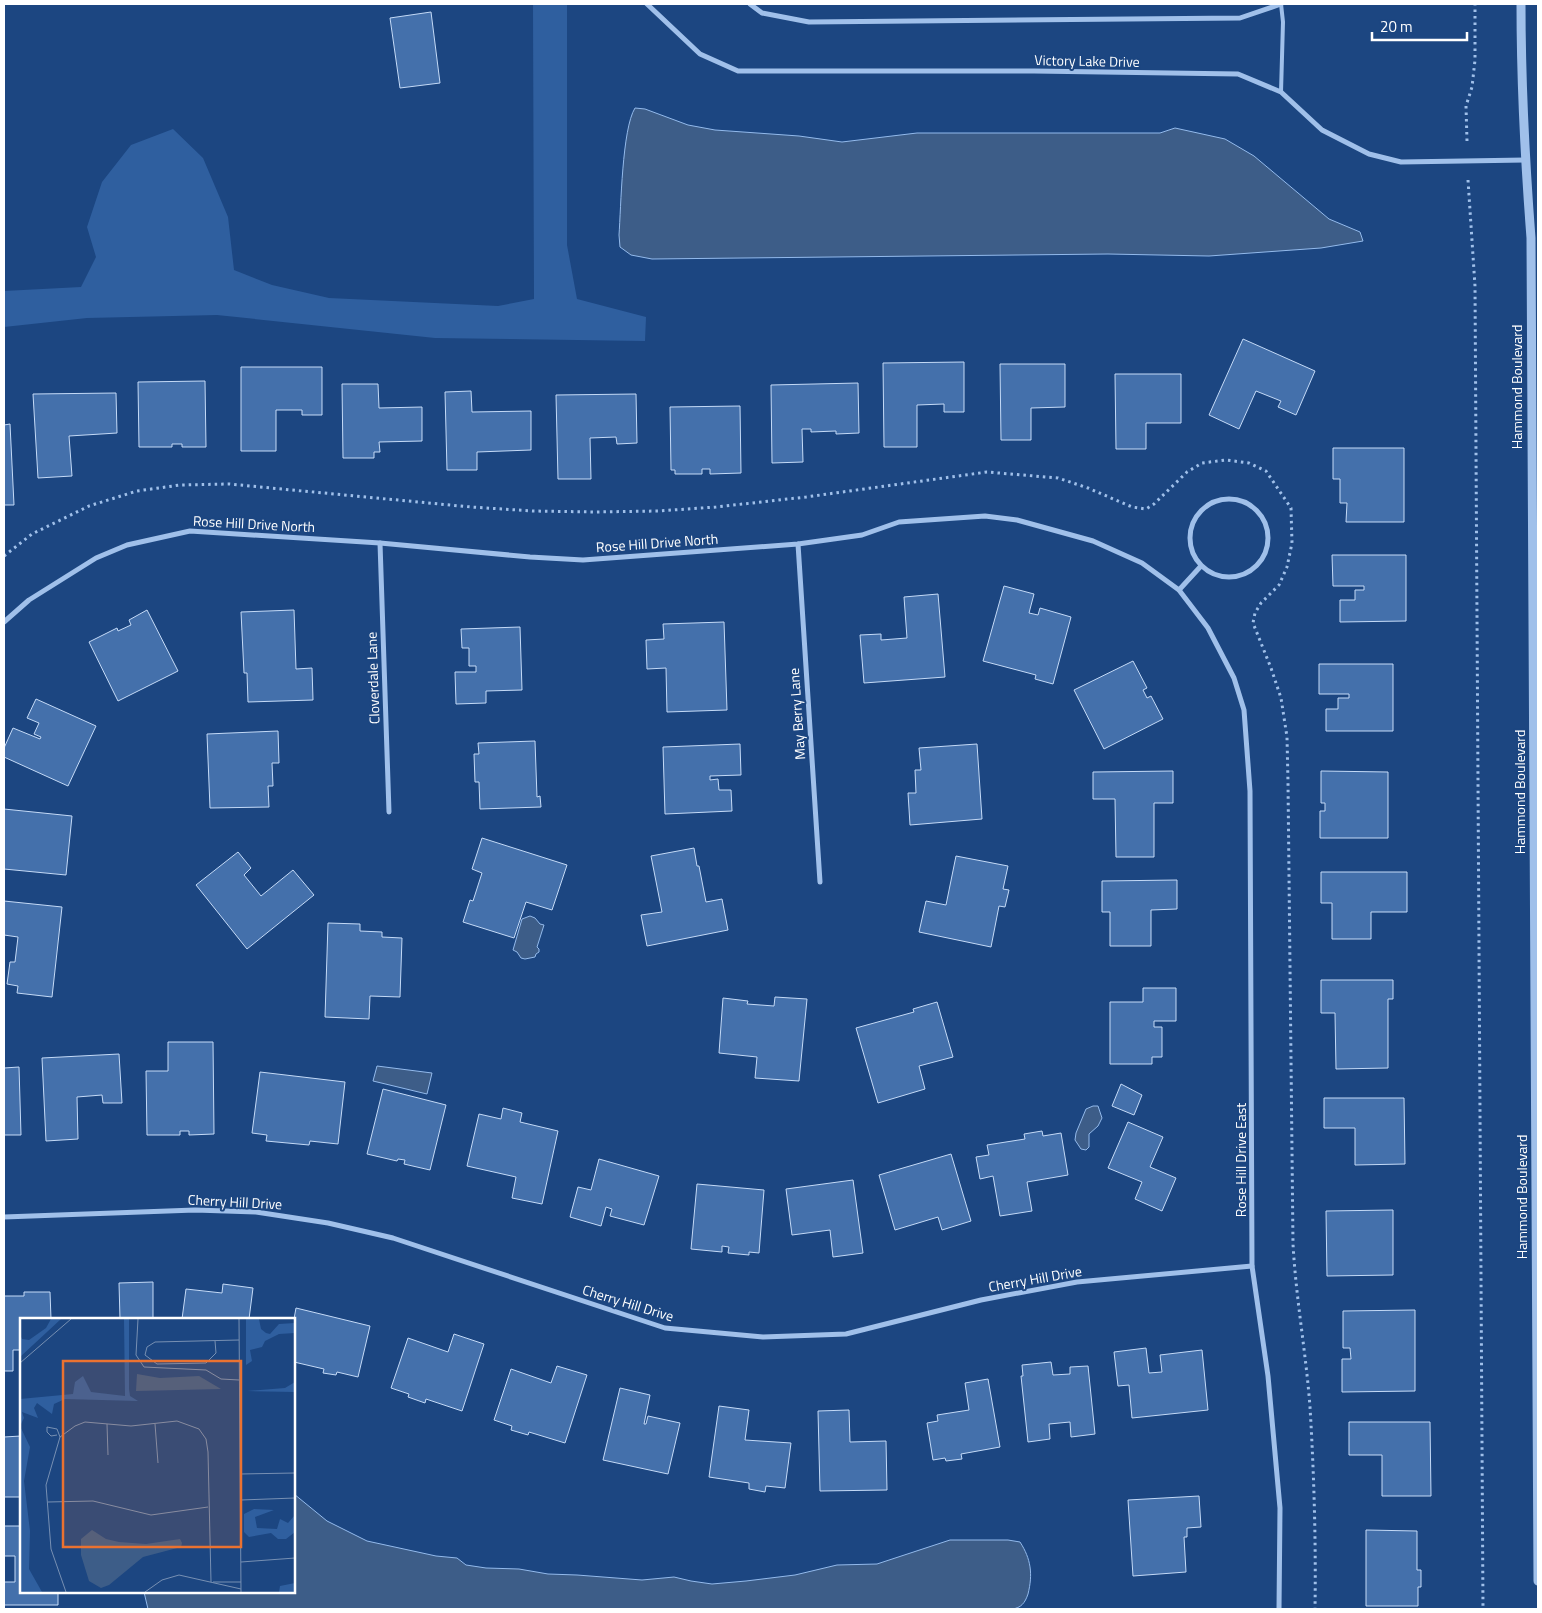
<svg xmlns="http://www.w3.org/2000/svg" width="1542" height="1613" viewBox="0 0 1542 1613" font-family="'Titillium Web',sans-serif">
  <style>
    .green { fill: #2f5f9f }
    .water { fill: #3d5d88; stroke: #93baec }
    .building { fill: #4470ab; stroke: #c4daf7 }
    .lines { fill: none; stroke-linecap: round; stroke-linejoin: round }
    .path { stroke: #a0c0ea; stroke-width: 3; stroke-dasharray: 2.5 4; stroke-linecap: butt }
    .service { stroke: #a0c0ea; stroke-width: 4 }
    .minor { stroke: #a0c0ea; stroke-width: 5 }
    .tertiary { stroke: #a0c0ea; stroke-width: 9 }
    .labels { text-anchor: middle; stroke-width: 4; stroke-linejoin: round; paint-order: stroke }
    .street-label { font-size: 14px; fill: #fff; stroke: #1c4681 }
    .inset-road { fill: none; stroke: #7790b3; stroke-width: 1 }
    .view { fill: #eb7230; fill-opacity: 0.15; stroke: #eb7230; stroke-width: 2.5 }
    .inset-edge { fill: none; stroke: #fff; stroke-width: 2.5 }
  </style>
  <rect width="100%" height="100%" fill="#1c4681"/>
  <polygon class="green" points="533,4 567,4 567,245 577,299 646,317 645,341 435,338 217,315 87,318 4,327 4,291 81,287 96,257 87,227 102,182 131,145 173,129 203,158 228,217 234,270 272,285 329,298 498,306 534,299"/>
  <g class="water">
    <path d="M635 108 645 109 688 125 715 130 799 136 842 142 917 133H1160L1175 128 1225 139 1254 156 1329 219 1360 232 1363 241 1321 248 1209 256 1108 254 652 259 631 255 620 247 619 235C621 207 622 129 635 108Z"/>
    <polygon points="530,916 535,918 540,924 544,925 537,947 539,949 539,952 536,954 535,957 525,959 521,958 517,952 513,950 522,919"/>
    <polygon points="377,1066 432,1073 427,1094 373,1081"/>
    <polygon points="1093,1106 1098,1106 1102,1118 1098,1126 1089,1134 1089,1147 1086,1150 1081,1149 1075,1140 1076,1133 1086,1109"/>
    <path d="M294 1494 327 1521 367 1541 436 1556 457 1558 466 1565 486 1568 519 1569 548 1574 577 1575 642 1580 674 1577 691 1581 712 1584 746 1581 795 1575 837 1565 877 1564 950 1540H1008L1020 1542C1031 1559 1033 1574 1028 1594 1025 1603 1021 1608 1012 1609H148L144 1592H294Z"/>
  </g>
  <g class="building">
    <polygon points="431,12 440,83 400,88 390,18"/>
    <polygon points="1243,339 1315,371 1296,415 1278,407 1281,401 1256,391 1239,429 1209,415"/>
    <polygon points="964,362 964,412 944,412 944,404 917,405 917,447 884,447 883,363"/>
    <polygon points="1000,364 1065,364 1065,407 1031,408 1031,440 1001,440"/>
    <polygon points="241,367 322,367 322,415 302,415 302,410 276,410 276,451 241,451"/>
    <polygon points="1115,374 1181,374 1181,423 1146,423 1146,449 1116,449"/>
    <polygon points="205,381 206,447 182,447 182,444 172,444 172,447 139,447 138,382"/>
    <polygon points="858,383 859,433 836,434 836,431 811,432 811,429 802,429 803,462 772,463 771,385"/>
    <polygon points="342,384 378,384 379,408 422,407 422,441 379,442 380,452 374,452 374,458 343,458"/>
    <polygon points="471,391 472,412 531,411 531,450 477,452 477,470 447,470 445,392"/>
    <polygon points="116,393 117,433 69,436 72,476 38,478 33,394"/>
    <polygon points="636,394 637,443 617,444 616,437 590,438 591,479 558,479 556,395"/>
    <polygon points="740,406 741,473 710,474 710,469 702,469 702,474 675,474 675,470 671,470 670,407"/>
    <polygon points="10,424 14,505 4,505 4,425"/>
    <polygon points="1333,448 1404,448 1404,522 1346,522 1347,503 1340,503 1340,479 1333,479"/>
    <polygon points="1332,555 1406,555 1406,621 1340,622 1340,600 1355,600 1355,590 1364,590 1364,586 1333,586"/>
    <polygon points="1004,586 1034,594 1029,613 1038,615 1040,608 1071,617 1053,684 1035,679 1036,675 983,661"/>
    <polygon points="938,594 945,677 864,683 860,635 881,634 881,640 907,638 904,597"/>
    <polygon points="147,610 178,671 118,701 89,642 117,628 118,631 131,625 129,620"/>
    <polygon points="294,610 296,669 312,668 313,700 248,702 247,673 244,673 241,612"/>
    <polygon points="724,622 727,710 667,712 666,668 647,669 646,640 664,639 663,624"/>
    <polygon points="520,627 522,690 486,691 486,703 456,704 455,672 476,672 476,666 469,666 469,648 462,648 461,629"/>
    <polygon points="1133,661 1147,688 1143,690 1147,698 1151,696 1163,719 1104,749 1074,690"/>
    <polygon points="1319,664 1393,664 1393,731 1326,731 1326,709 1338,709 1338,698 1349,698 1349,694 1319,694"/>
    <polygon points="36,699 96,726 68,786 4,757 4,748 13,728 40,739 41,737 34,734 39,723 27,718"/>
    <polygon points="278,731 279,763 272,763 273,786 268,786 269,807 210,808 207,734"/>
    <polygon points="535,741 537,797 540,796 541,807 480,809 479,782 475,782 474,754 479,754 478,743"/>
    <polygon points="740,744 741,775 710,776 710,780 718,779 719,790 731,790 732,811 665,814 663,747"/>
    <polygon points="977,744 982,819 910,825 908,793 916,793 915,770 921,770 919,748"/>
    <polygon points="1173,771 1173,803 1154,803 1154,857 1116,857 1115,799 1093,799 1093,772"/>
    <polygon points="1321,771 1388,772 1388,838 1320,838 1320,811 1325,811 1325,803 1321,803"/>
    <polygon points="4,809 72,816 66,875 4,869"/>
    <polygon points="482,838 567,865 552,910 526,902 514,938 463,922 470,900 473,901 482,873 472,869"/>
    <polygon points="694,848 697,866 699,866 706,902 722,899 728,930 647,946 641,915 662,912 651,856"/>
    <polygon points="238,852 251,868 244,875 261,896 293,870 314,895 247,949 196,885"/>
    <polygon points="956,856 1008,866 1003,889 1009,890 1005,907 999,906 991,947 919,932 926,901 946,905"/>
    <polygon points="1321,872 1407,872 1407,912 1371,912 1371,939 1332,939 1332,903 1321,903"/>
    <polygon points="1177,880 1177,909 1151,910 1151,946 1110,946 1110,912 1102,912 1102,881"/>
    <polygon points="4,901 62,907 52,997 17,993 18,986 7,984 10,962 15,962 18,937 4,935"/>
    <polygon points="328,923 360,924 360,931 382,932 382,937 402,938 400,997 370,996 369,1019 325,1017"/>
    <polygon points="1321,980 1393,980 1393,999 1388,999 1388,1068 1336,1069 1335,1013 1321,1013"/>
    <polygon points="1143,988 1176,988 1176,1021 1154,1021 1154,1027 1162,1027 1162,1057 1152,1057 1152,1064 1110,1064 1110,1002 1143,1002"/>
    <polygon points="775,997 807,999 799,1081 755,1078 757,1057 719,1053 723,998 748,1001 747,1004 774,1006"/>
    <polygon points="937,1002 953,1057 919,1066 925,1089 878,1103 856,1028 914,1012 913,1009"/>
    <polygon points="168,1042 213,1042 214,1134 189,1135 189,1131 180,1131 180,1135 147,1135 146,1071 168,1071"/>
    <polygon points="119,1054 122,1103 103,1103 102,1095 77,1097 78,1139 46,1141 42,1058"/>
    <polygon points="19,1067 21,1135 4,1135 4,1068"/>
    <polygon points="260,1072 345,1082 338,1144 310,1141 309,1145 266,1141 267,1135 252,1133"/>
    <polygon points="1121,1084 1142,1095 1134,1115 1112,1106"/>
    <polygon points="383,1089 446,1105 430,1170 404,1164 405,1160 398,1159 397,1161 367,1154"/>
    <polygon points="1324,1098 1404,1098 1405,1164 1355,1165 1355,1128 1324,1128"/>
    <polygon points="503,1108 522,1113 520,1122 558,1131 542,1204 512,1198 516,1177 467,1166 479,1114 501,1119"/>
    <polygon points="1128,1122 1163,1137 1150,1167 1176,1178 1162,1211 1135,1199 1142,1182 1108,1168"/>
    <polygon points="1042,1131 1043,1136 1061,1133 1068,1175 1027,1182 1032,1211 1000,1216 993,1176 980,1179 976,1157 989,1155 987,1145 1025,1139 1024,1134"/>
    <polygon points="951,1154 971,1221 942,1230 938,1217 895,1230 879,1175"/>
    <polygon points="599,1159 659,1176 644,1225 610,1216 612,1209 606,1207 601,1226 570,1217 578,1187 591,1190"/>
    <polygon points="853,1180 863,1253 833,1257 830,1230 792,1235 786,1189"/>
    <polygon points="697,1184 764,1190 759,1253 749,1252 749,1255 728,1253 729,1247 722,1246 722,1252 691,1249"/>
    <polygon points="1393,1210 1393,1275 1327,1276 1326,1211"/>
    <polygon points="153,1282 153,1319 120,1319 119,1283"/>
    <polygon points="223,1284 253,1288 249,1319 182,1319 186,1289 222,1293"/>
    <polygon points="24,1292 50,1292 51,1319 21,1319 21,1350 13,1350 13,1371 4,1371 4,1296 24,1296"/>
    <polygon points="296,1308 370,1326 358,1377 337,1372 336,1375 323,1373 324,1369 294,1362 294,1319"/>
    <polygon points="1415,1310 1415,1391 1342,1392 1342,1359 1351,1359 1350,1348 1343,1348 1343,1311"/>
    <polygon points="454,1334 484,1344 462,1411 426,1399 425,1403 408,1397 409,1394 391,1388 408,1338 448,1352"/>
    <polygon points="1146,1348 1149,1373 1162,1372 1160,1355 1202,1350 1208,1410 1132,1418 1129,1385 1118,1386 1114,1352"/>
    <polygon points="1051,1362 1053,1375 1070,1374 1070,1367 1088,1366 1095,1434 1071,1437 1070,1422 1049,1424 1050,1439 1028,1442 1021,1376 1023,1376 1022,1365"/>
    <polygon points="557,1366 587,1375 565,1443 529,1432 528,1435 511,1430 512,1426 494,1420 511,1369 551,1383"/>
    <polygon points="988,1379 1000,1447 961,1454 962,1459 946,1461 945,1458 933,1460 927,1423 938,1421 937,1415 969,1410 965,1383"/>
    <polygon points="620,1388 650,1395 644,1424 646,1424 648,1416 680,1423 668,1474 603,1460"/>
    <polygon points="719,1406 749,1410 745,1440 791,1443 785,1488 766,1486 765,1492 749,1489 749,1483 709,1477"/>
    <polygon points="849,1410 850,1442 886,1441 887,1490 820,1491 818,1411"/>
    <polygon points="1349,1422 1430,1422 1431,1496 1382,1496 1382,1455 1349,1455"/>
    <polygon points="21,1436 21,1497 4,1497 4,1437"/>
    <polygon points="1199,1496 1201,1527 1187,1528 1187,1537 1184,1537 1186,1572 1133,1576 1128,1500"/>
    <polygon points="4,1526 21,1526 21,1592 58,1592 58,1605 4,1605 4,1582 15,1582 15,1556 4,1556"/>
    <polygon points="1366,1530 1417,1531 1417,1570 1421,1570 1421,1587 1418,1587 1418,1606 1366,1606"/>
  </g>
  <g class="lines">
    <g class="path">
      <polyline points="1467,141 1466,106 1472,87 1475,60 1475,4"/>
      <polyline points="1468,180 1475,286 1483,1609"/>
      <path d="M4 556 32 534 89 506 137 491 180 485 229 484 471 507 533 511 595 512 658 511 716 507 806 497 987 472 1058 478 1088 488 1132 507 1146 509 1154 504 1187 472 1202 463 1226 460 1249 463 1266 471 1291 508 1292 543 1287 567 1279 585 1261 603 1255 613 1253 623 1271 668 1281 698 1287 737 1288 782 1293 1244C1296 1299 1306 1353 1310 1407 1314 1474 1316 1542 1315 1609"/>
    </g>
    <polyline class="service" points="1281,92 1283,22 1281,4"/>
    <g class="minor">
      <polyline points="647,4 700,54 738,71 1034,71 1238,74 1281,92 1322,130 1369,154 1401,162 1525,160"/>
      <polyline points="750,4 762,13 809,22 1240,18 1281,4"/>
      <circle cx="1229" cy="538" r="39"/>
      <polyline points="380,543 389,812"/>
      <polyline points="798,544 820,882"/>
      <polyline points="1179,590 1201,566"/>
      <polyline points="4,622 29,600 96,558 127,545 190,531 380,543 530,557 583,560 798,544 862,535 899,522 985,516 1017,520 1093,541 1142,563 1179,590 1208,628 1234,678 1244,710 1250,791 1252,1266 1268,1376 1280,1508 1279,1609"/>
      <polyline points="4,1217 195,1210 256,1212 328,1223 393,1238 665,1328 763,1337 846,1334 981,1300 1077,1282 1252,1266"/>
    </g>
    <path class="tertiary" d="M1521 4C1521 82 1525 160 1531 238L1538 1581"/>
  </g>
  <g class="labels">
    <g class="street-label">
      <text transform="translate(1087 61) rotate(1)" y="5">Victory Lake Drive</text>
      <text transform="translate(1517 387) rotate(-90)" y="5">Hammond Boulevard</text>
      <text transform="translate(254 524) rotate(3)" y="5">Rose Hill Drive North</text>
      <text transform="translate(657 543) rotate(-4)" y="5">Rose Hill Drive North</text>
      <text transform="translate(373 678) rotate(-92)" y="5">Cloverdale Lane</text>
      <text transform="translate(797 714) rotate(-94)" y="5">May Berry Lane</text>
      <text transform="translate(1520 792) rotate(-90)" y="5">Hammond Boulevard</text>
      <text transform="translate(1241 1160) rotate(-90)" y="5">Rose Hill Drive East</text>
      <text transform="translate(1522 1197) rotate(-90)" y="5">Hammond Boulevard</text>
      <text transform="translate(235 1202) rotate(3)" y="5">Cherry Hill Drive</text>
      <text transform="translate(1035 1279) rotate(-10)" y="5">Cherry Hill Drive</text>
      <text transform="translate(628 1303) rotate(17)" y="5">Cherry Hill Drive</text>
    </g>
  </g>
  <g transform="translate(20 1318)">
    <rect width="275" height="275" fill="#1c4681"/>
    <path d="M31 1H41L0 39V17L2 21 9 22 26 10ZM104 1H109V71L110 78 118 83 45 81 34 86 32 96 17 85 14 90 18 100 2 94 4 100 0 108 10 129 4 163 10 213 9 251 22 274H0V81L53 76 55 64 63 58 71 74 105 78ZM226 1H239L241 11 246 15 250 16 259 6 275 5V15L259 16 245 23 242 29 230 32 232 43 226 47ZM275 64V74L227 73 265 70ZM234 191 254 192 235 199 237 210 257 211 260 201 268 205 275 197V214L266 221H258L251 215 229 219 224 214V196ZM275 265V274H259L260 268Z" fill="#2f5f9f"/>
    <path d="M117 56 140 60 179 58 201 71 116 73ZM72 212 86 221 99 224 126 226 160 221 162 225 161 229 123 239 89 267 81 270 69 263 61 237V221Z" fill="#3d5d88"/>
    <path class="inset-road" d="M118 1 116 37 124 49 186 52 201 61 219 62M219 1 221 274M195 23 196 35 186 45 137 46 125 37 127 29 135 24 219 22M0 45 51 1M87 106 88 137M135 106 138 145M37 117 31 118 27 114V109L37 111 40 119M220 156 275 155M221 182 275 180M28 184 73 183 131 197 188 189M221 244 275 240M193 264H221M46 274 31 231 26 167 40 119 55 108 65 104 111 108 157 103 179 111 186 121 188 134 191 264M125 274 142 262 159 257 221 271"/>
    <path class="view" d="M43 43H221V229H43Z"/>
    <rect width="275" height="275" class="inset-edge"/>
  </g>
  <rect width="1542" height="1613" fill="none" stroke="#ffffff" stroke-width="10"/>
  <path d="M1372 32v8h95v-8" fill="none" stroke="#ffffff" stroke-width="2.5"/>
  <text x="1380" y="32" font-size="15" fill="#ffffff" stroke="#1c4681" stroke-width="4" paint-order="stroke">20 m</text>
</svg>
